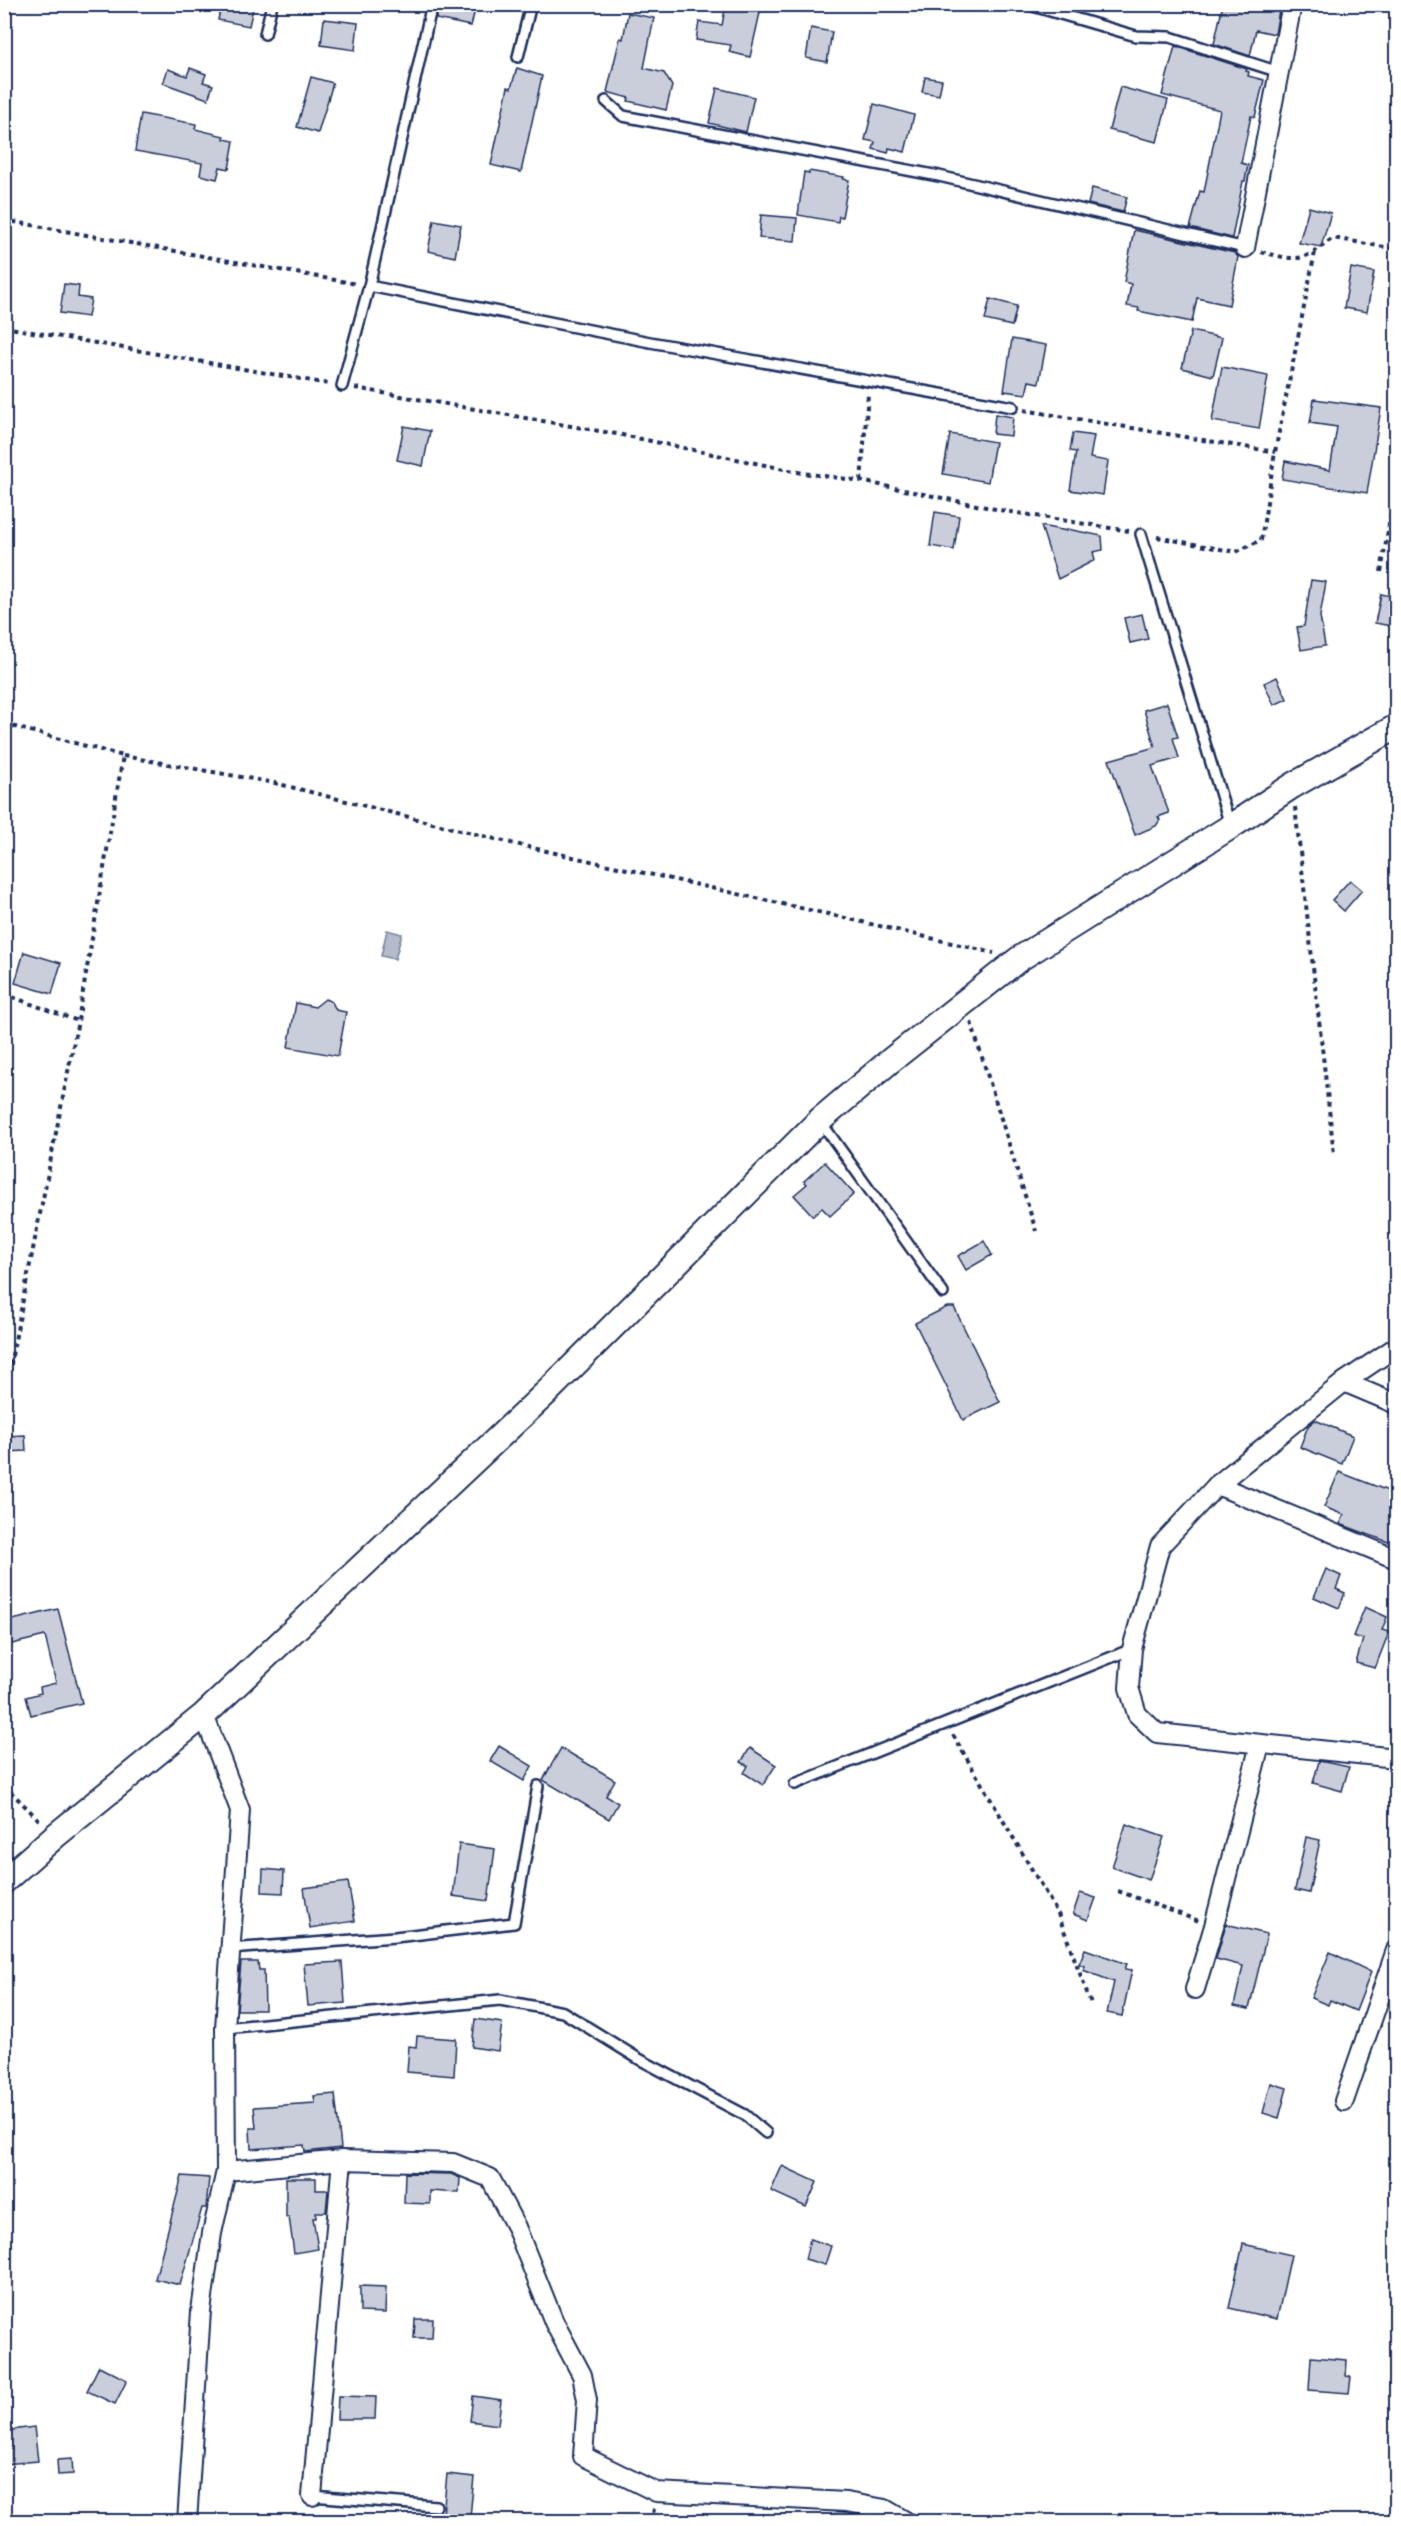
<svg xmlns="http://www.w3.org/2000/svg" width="1401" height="2526" viewBox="0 0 1401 2526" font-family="Pangolin,sans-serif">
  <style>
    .water { fill: #b5bbca; stroke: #77839f; stroke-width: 1.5 }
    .building { fill: #caceda; stroke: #1b2f5e; stroke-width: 1.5 }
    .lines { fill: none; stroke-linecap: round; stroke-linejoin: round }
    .lane-casing { stroke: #1b2f5e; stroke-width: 14 }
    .street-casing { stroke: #1b2f5e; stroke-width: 22 }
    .secondary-casing { stroke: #1b2f5e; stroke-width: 28 }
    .path { stroke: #1b2f5e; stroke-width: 4; stroke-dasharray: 4.5 4.5; stroke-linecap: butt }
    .lane { stroke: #fff; stroke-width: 9 }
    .street { stroke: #fff; stroke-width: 18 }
    .secondary { stroke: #fff; stroke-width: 24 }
  </style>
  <rect width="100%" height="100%" fill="#fff"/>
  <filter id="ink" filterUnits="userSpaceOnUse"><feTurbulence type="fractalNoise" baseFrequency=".0167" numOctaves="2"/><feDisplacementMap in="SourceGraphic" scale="12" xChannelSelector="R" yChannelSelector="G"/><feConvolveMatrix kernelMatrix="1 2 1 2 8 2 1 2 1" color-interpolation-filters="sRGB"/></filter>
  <g filter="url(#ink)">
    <polygon class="water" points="387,930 402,934 395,959 381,956"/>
    <g class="building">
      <polygon points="221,4 254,4 249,26 218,20"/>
      <polygon points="439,4 472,4 471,9 475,10 471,26 436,19"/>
      <polygon points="726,4 762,4 750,57 729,52 731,45 696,40 699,22 722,25"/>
      <polygon points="1223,4 1280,4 1275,34 1256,30 1250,56 1214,44"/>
      <polygon points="628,13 654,18 644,68 664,73 672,86 666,110 628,101 629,98 607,92 620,38 623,39"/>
      <polygon points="324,19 358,23 355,50 321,45"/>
      <polygon points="811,28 832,32 827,62 806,58"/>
      <polygon points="1175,46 1247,69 1246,71 1249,72 1248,76 1264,80 1255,117 1251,116 1241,163 1248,165 1245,181 1243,181 1232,238 1190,228 1200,191 1204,192 1220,110 1162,95"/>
      <polygon points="190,68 206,74 203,82 213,85 208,99 163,83 168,69 187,76"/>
      <polygon points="517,68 542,76 521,172 491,165 508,87 511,88"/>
      <polygon points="311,77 333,83 318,133 297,127"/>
      <polygon points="925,77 942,80 939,95 922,92"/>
      <polygon points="1120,87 1168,100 1157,142 1109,130"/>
      <polygon points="717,88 754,97 746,132 709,123"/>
      <polygon points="874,104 914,115 905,152 889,148 888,153 873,149 875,142 865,140"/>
      <polygon points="141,114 196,124 195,129 224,136 224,139 234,141 229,169 220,167 217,179 200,175 202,163 135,151"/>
      <polygon points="809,171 844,177 843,179 849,180 842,217 839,216 838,222 798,215 804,172 809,173"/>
      <polygon points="1092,188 1127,197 1123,212 1088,204"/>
      <polygon points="1309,207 1331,213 1321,247 1299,243"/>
      <polygon points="761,215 797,218 795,241 759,238"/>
      <polygon points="434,220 461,225 455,257 428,251"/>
      <polygon points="1134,230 1235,253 1238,257 1229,305 1197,298 1192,322 1138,311 1139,308 1127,306 1131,284 1124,282"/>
      <polygon points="1351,268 1374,272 1367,312 1344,308"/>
      <polygon points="64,284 79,286 78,297 91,299 88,317 60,313"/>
      <polygon points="990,299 1017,306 1012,326 985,320"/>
      <polygon points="1191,331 1222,338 1213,376 1182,368"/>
      <polygon points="1012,339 1046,345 1039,383 1029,381 1026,394 1004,391"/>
      <polygon points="1222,367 1268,376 1259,429 1212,421"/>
      <polygon points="1314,399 1381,408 1367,493 1282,479 1285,461 1330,470 1337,427 1310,423"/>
      <polygon points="995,414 1013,417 1011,436 993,434"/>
      <polygon points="404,426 430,431 423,466 397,460"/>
      <polygon points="1073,433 1094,436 1090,458 1108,461 1103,495 1070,490 1076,452 1070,451"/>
      <polygon points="950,434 995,442 988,482 943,474"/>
      <polygon points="935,512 959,516 954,550 930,546"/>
      <polygon points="1041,526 1067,531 1067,529 1102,536 1103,550 1093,552 1095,560 1058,579"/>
      <polygon points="1311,580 1326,582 1320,616 1325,646 1301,650 1297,627 1304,626"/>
      <polygon points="1381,594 1396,597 1396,627 1375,623"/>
      <polygon points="1142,614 1148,639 1130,643 1124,618"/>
      <polygon points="1277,677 1287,699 1274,705 1264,683"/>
      <polygon points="1167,703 1178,737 1173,738 1179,758 1152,766 1169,813 1158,817 1160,820 1156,826 1135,835 1109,760 1155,747 1144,710"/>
      <polygon points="1350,880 1362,890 1344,911 1332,900"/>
      <polygon points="24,952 61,963 52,994 15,983"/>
      <polygon points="325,999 332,1002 336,1010 346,1012 338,1056 288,1047 296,1003 315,1007"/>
      <polygon points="825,1162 854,1194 830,1216 822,1208 813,1216 794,1195 807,1184 804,1181"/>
      <polygon points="984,1241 992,1255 966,1270 958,1256"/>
      <polygon points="947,1307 954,1307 1000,1402 963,1420 915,1323"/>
      <polygon points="1315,1420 1353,1436 1342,1464 1300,1447 1308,1426"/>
      <polygon points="25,1435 26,1451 7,1452 6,1436"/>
      <polygon points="1339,1472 1396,1494 1396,1529 1391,1543 1340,1524 1344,1515 1324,1507"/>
      <polygon points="1326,1569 1341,1576 1336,1589 1345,1593 1339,1608 1314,1597"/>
      <polygon points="1365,1607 1387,1617 1382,1630 1389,1632 1375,1668 1356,1663 1363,1639 1353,1636"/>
      <polygon points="58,1609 82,1703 31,1715 26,1697 41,1693 40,1687 56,1683 45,1636 4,1646 4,1622"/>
      <polygon points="499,1746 532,1766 524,1781 490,1761"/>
      <polygon points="561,1748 615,1780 606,1796 618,1803 609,1819 543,1780"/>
      <polygon points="750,1748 776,1765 763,1785 744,1773 748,1766 741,1762"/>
      <polygon points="1319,1761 1349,1767 1342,1791 1313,1783"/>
      <polygon points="1126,1824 1164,1837 1149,1880 1112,1867"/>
      <polygon points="1306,1837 1320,1840 1309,1893 1295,1890"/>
      <polygon points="459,1844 495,1849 488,1901 453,1896"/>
      <polygon points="263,1869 284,1871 283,1893 262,1892"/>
      <polygon points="348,1882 355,1921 310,1928 304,1888"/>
      <polygon points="1080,1893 1096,1898 1088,1920 1073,1914"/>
      <polygon points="1226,1924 1267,1934 1249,2009 1234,2006 1243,1966 1216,1959"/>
      <polygon points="1085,1949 1127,1964 1125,1969 1132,1970 1122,2016 1107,2013 1114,1982 1083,1970 1085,1966 1079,1964"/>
      <polygon points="1330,1952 1371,1972 1356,2011 1330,2000 1328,2005 1311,1998"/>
      <polygon points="241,1962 258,1962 259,1970 264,1970 265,2010 237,2010"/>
      <polygon points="342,1962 345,2003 308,2006 304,1964"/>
      <polygon points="475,2019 502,2023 498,2051 472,2047"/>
      <polygon points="417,2036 456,2039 454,2076 407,2072 409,2046 416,2047"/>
      <polygon points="1271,2083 1287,2088 1279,2118 1263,2113"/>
      <polygon points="335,2094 341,2148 305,2152 304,2145 251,2149 250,2128 256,2128 254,2107 315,2103 314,2096"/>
      <polygon points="782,2166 817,2182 806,2207 771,2191"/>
      <polygon points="405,2173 451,2174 460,2178 459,2193 430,2191 430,2204 404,2203"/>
      <polygon points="182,2176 209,2178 206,2208 202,2208 180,2285 155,2279"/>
      <polygon points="286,2178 316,2178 316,2190 328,2190 326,2212 316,2212 316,2218 313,2218 318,2249 294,2253 289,2217 286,2217"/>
      <polygon points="810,2239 831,2246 825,2265 805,2259"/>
      <polygon points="1243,2244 1291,2255 1277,2319 1229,2308"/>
      <polygon points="360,2286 386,2287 385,2313 360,2312"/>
      <polygon points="415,2319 433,2319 432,2338 414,2338"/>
      <polygon points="1311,2357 1347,2360 1346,2376 1351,2377 1349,2393 1309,2390"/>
      <polygon points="99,2366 127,2380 115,2404 87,2391"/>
      <polygon points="338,2396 376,2397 375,2419 337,2419"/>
      <polygon points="473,2396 501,2400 498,2425 470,2421"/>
      <polygon points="34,2427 38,2461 4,2464 4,2431"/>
      <polygon points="72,2459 73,2474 58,2475 57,2460"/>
      <polygon points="447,2474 474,2477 470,2517 443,2515"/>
    </g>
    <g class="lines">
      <defs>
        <g id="lane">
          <polyline points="1026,4 1136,36 1170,37 1279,72"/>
          <polyline points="265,34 272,4"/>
          <polyline points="518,57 531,4"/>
          <polyline points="606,101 623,116 939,176 1245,248"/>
          <polyline points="369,286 650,342 1013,407"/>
          <polyline points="342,386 369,286 432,4"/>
          <polyline points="1141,534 1230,825"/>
          <polyline points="821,1122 943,1293"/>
          <polyline points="795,1784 1132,1649"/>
          <polyline points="229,1949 395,1937 514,1923 538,1786"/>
          <polyline points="225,2028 500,2000 563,2012 639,2059 745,2115 766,2133"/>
          <polyline points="312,2496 436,2506"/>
        </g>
        <g id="street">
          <polyline points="1245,248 1292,4"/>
          <polyline points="1396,1347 1344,1382 1217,1485 1160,1546 1132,1649 1129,1688 1137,1714 1157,1733 1396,1758"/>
          <polyline points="1344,1382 1396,1404"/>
          <polyline points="1217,1485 1396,1559"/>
          <polyline points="1195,1989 1214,1926 1260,1744"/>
          <polyline points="1344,2101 1396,1950"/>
          <polyline points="226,2171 342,2160 453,2163 490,2178 516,2227 554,2322 582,2375 587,2400 583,2456 656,2492 846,2502 885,2509 907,2522"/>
          <polyline points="312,2496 342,2160"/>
          <polyline points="187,2522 201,2311 212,2233 226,2171 225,2028 240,1810 204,1715"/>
        </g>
        <polyline id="secondary" points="4,1881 55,1836 204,1715 546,1393 820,1120 890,1061 1019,959 1230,827 1292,786 1396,727"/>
      </defs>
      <use href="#lane" class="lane-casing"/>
      <use href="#street" class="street-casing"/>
      <use href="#secondary" class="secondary-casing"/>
      <g class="path">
        <polyline points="4,220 357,284"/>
        <path d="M1261 252C1299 261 1301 263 1333 238L1396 249"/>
        <polyline points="4,327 329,384"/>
        <polyline points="355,388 622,435 803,473 861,481 1005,511 1129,531"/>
        <polyline points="1024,410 1275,452"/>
        <polyline points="861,481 868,394"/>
        <polyline points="1157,537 1236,552 1261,540 1275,452 1315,252"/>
        <polyline points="1381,572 1396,483"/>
        <polyline points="4,724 123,756 78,1021 4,1396"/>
        <polyline points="123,756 275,783 515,844 854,920 994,953"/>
        <polyline points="1295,807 1334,1154"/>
        <polyline points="4,994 78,1021"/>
        <polyline points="971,1022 1036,1231"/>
        <polyline points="953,1735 1058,1914 1092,2006"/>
        <polyline points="4,1785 40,1821"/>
        <polyline points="1118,1891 1199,1921"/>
        <polyline points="652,2522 654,2508"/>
      </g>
      <use href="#lane" class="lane"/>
      <use href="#street" class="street"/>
      <use href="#secondary" class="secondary"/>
    </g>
  </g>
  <rect width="1401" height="2526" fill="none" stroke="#fff" stroke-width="24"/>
  <rect x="12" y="12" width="1377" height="2502" fill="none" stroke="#1b2f5e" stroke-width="2" filter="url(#ink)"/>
</svg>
